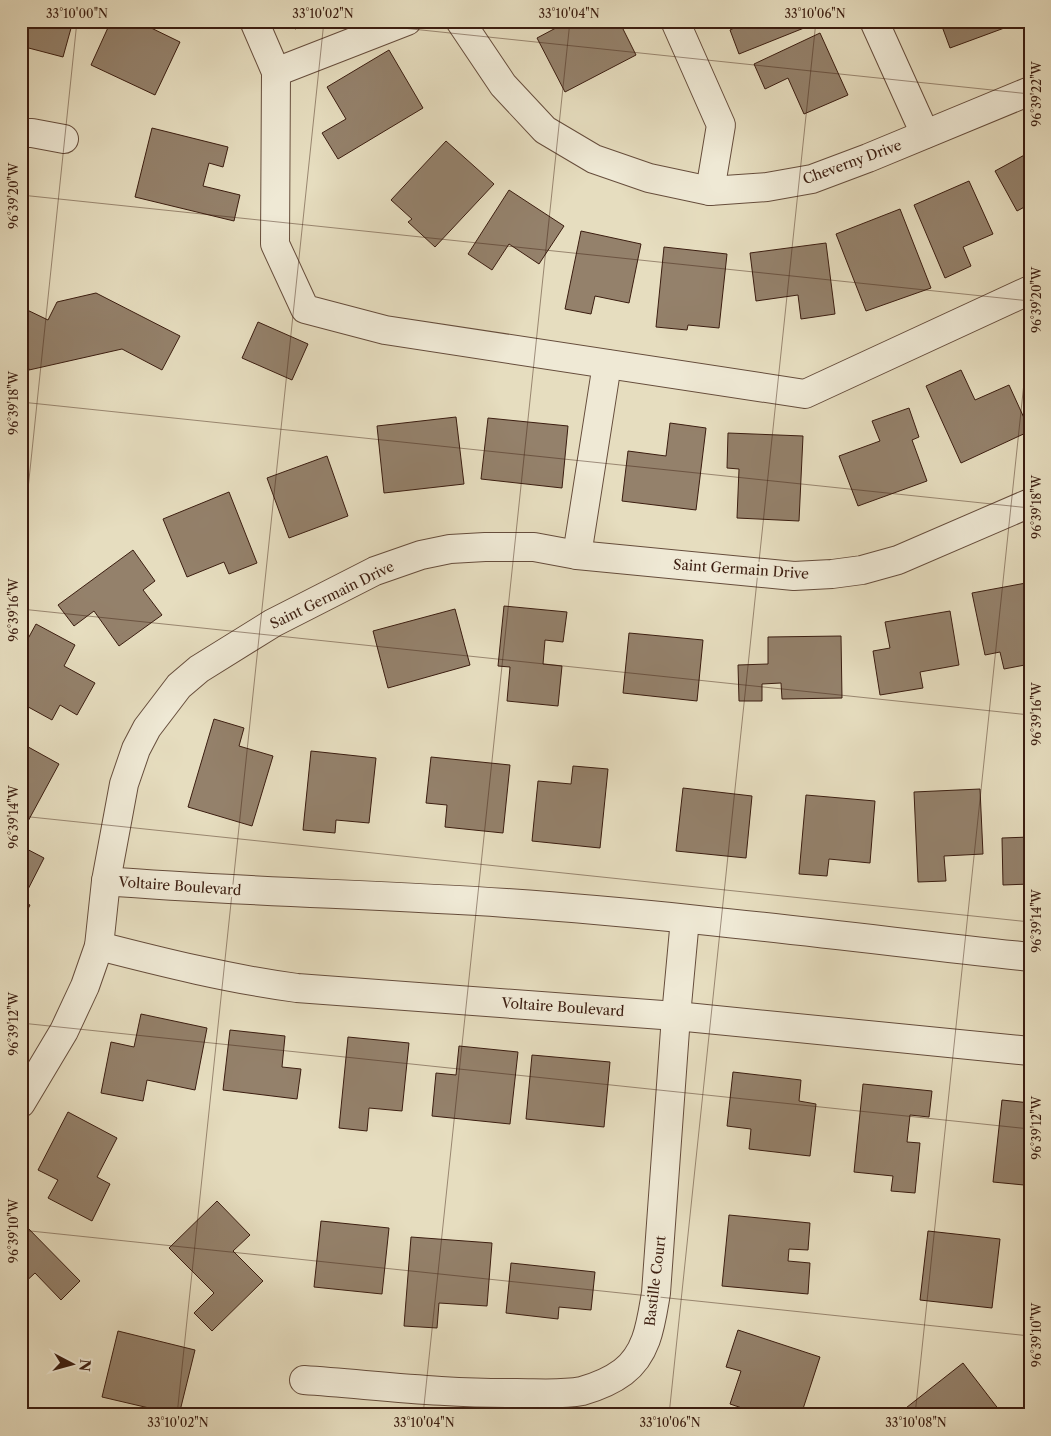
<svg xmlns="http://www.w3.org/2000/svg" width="1051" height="1436" viewBox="0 0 1051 1436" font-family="'Libre Caslon Text',serif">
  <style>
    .building { fill: #94816b; stroke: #3b1d10 }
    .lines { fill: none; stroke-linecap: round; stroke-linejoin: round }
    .minor-casing { stroke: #664d3c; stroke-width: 30 }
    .minor { stroke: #efe9d5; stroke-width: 28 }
    .ticks { fill: none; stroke: #3b1d10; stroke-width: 1; stroke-opacity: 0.45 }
    .labels { text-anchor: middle; stroke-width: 5; stroke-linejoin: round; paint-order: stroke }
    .street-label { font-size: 14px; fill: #3b1d10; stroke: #efe9d5 }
    .neatline { fill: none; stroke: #3b1d10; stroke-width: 2 }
    .ticks-label { font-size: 12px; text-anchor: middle; fill: #3b1d10 }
  </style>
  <rect width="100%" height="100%" fill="#e6ddbf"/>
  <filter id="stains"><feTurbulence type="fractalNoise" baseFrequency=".004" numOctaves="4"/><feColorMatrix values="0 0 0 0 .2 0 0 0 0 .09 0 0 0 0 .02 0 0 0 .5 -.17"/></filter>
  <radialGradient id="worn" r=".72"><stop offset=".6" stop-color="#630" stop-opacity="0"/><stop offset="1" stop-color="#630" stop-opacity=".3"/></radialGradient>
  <g class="building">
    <polygon points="21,21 73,21 63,57 21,46"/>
    <polygon points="111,21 147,21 145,25 180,42 155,95 91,65"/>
    <polygon points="292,21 317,21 295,29"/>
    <polygon points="569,21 619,21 636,55 565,92 537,38"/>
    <polygon points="748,21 813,21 814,24 739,54 730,30"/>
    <polygon points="940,21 1005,21 1007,27 950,48"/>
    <polygon points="820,33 848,95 804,114 788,78 765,89 754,64"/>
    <polygon points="389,50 423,108 338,159 322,133 346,119 327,87"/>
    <polygon points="152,128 228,147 223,167 209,163 203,186 240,195 234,221 135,197"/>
    <polygon points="446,141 494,184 435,247 408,222 412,219 391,200"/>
    <polygon points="1030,152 1030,204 1017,211 995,171"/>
    <polygon points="969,181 993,234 963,247 971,266 945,278 914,205"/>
    <polygon points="509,190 564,226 539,264 509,244 492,270 468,254"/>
    <polygon points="900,209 931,288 866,311 836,234"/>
    <polygon points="581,231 641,244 629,303 595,296 591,314 565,309"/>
    <polygon points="826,243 835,314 801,319 798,295 756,301 750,253"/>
    <polygon points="664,247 727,254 719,328 688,325 687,330 656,327"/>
    <polygon points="96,293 180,336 162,370 122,349 29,370 24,348 21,346 21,307 48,320 57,302"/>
    <polygon points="258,322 308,344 292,380 242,358"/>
    <polygon points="961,370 975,400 1009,385 1030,431 961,463 926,386"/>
    <polygon points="909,408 919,437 912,440 927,481 858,506 839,456 880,441 872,421"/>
    <polygon points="456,417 464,484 384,493 377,426"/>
    <polygon points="488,418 568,426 562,488 481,479"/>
    <polygon points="670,423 706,428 696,510 622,501 628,451 666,456"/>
    <polygon points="728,433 803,436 799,521 737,518 739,469 727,468"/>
    <polygon points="327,456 348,516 289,538 267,478"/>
    <polygon points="229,492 257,563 229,574 224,562 187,577 163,519"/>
    <polygon points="133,550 155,581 143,590 162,615 119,646 94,611 74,626 58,605"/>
    <polygon points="1026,583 1030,601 1030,664 1004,669 1000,652 985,655 972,593"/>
    <polygon points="504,606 567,612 563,642 545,640 543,664 562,666 558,706 507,701 510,667 498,666"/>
    <polygon points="455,609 470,665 388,688 373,631"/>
    <polygon points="950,611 959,665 920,672 923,688 880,695 873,651 890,648 885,622"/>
    <polygon points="36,624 75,645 64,666 95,683 77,715 60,705 52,720 21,703 21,645 24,646"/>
    <polygon points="629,633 703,640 697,701 623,693"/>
    <polygon points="841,636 842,698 782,699 781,683 762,684 762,701 739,701 738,665 768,664 768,637"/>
    <polygon points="214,719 244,728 239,746 273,756 252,826 188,807"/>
    <polygon points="21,743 59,764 27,823 21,820"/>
    <polygon points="311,751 376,758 369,823 336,820 335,833 303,830"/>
    <polygon points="431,757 510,765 503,833 445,827 447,805 426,803"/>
    <polygon points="573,766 608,769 600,848 532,841 538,781 571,784"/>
    <polygon points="683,788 752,796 746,858 676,851"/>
    <polygon points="980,789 983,854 944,856 946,881 918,882 914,792"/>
    <polygon points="806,795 875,801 870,863 829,859 827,876 799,874"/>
    <polygon points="1030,837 1030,884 1003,885 1002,838"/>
    <polygon points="21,846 44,858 22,901 30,905 21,923"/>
    <polygon points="141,1014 207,1028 195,1090 147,1080 143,1101 101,1093 111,1042 134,1047"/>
    <polygon points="230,1030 285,1036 282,1067 301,1069 297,1099 223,1090"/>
    <polygon points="348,1037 409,1043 402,1111 369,1108 367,1131 339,1128"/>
    <polygon points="459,1046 518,1052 510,1124 432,1116 436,1073 456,1075"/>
    <polygon points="532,1055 610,1062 604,1127 526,1119"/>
    <polygon points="733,1072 801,1080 799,1101 816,1104 810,1156 749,1149 751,1129 727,1126"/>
    <polygon points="863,1084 932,1091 929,1117 910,1115 907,1142 920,1143 915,1193 891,1191 893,1176 854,1172"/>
    <polygon points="1002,1100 1030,1103 1030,1156 1027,1156 1024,1185 993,1182"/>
    <polygon points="68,1112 117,1138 97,1177 110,1184 92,1221 48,1198 58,1180 38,1170"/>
    <polygon points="217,1201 250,1235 233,1251 263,1281 212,1331 194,1313 214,1293 169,1248"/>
    <polygon points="729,1215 810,1223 808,1250 789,1249 788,1261 810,1263 808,1294 722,1286"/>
    <polygon points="21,1221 80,1281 61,1300 35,1273 21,1286"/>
    <polygon points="321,1221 389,1228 382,1294 314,1287"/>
    <polygon points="928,1231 1000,1239 992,1308 920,1300"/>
    <polygon points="411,1237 492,1243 487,1306 439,1303 437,1328 404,1326"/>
    <polygon points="511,1263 595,1272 591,1310 559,1307 558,1319 506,1313"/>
    <polygon points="738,1330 820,1357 801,1415 763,1415 730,1404 741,1371 726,1367"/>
    <polygon points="118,1331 195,1350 179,1415 102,1397"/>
    <polygon points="963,1363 1003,1415 897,1415"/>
  </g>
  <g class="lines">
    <defs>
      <g id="minor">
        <polyline points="254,21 276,72 275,244 305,309 385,330 805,394 1030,290"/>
        <polyline points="460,21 503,85 545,130 594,159 649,178 710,191 767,187 812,179 868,158 1030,91"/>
        <polyline points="675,21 721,125 710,191"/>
        <polyline points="874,21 925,134"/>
        <polyline points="276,72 407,21"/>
        <polyline points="21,133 32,133 64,139"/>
        <polyline points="577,555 607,364"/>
        <path d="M106 881C239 892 373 894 506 903 681 915 856 938 1030 957"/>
        <path d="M99 946C165 963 230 979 297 988L676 1016 1030 1051"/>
        <polyline points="21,1103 64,1031 85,986 99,946 106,881 124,784 136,749 147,728 179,686 199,669 273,623 375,571 421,555 450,549 485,547 534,547 577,555 794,576 832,574 862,570 898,560 1030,503"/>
        <path d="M304 1380C375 1385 446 1394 517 1393 538 1393 561 1395 582 1391 596 1387 611 1381 623 1372 648 1353 651 1322 656 1293L676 1016 685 919"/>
      </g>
    </defs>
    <use href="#minor" class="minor-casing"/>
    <use href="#minor" class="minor"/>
  </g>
  <path class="ticks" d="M336 21 1030 94M21 195 1030 301M21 402 1030 508M21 556 77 21M21 609 1030 715M21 816 1030 922M21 1023 1030 1129M21 1230 1030 1336M177 1415 324 21M423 1415 570 21M669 1415 816 21M915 1415 1030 326"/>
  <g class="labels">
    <g class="street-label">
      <text transform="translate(852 162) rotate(-20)" y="5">Cheverny Drive</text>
      <text transform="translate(741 569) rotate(4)" y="5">Saint Germain Drive</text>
      <text transform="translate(332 595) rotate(-26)" y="5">Saint Germain Drive</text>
      <text transform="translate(180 886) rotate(4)" y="5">Voltaire Boulevard</text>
      <text transform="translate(563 1007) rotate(4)" y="5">Voltaire Boulevard</text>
      <text transform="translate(655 1281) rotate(-83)" y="5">Bastille Court</text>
    </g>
  </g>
  <rect width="1051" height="1436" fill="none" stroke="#e6ddbf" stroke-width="55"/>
  <g transform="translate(72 1364) rotate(96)" stroke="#efe9d5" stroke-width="4" paint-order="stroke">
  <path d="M0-4L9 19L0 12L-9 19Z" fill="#3b1d10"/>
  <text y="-8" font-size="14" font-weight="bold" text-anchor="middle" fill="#3b1d10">N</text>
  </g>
  <rect x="28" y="28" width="996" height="1380" class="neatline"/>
  <g class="ticks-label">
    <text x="77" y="18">33°10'00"N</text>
    <text x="323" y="18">33°10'02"N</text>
    <text x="569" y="18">33°10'04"N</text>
    <text x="815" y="18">33°10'06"N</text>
    <text transform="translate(1037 94) rotate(-90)" y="4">96°39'22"W</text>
    <text transform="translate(14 196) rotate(-90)" y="4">96°39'20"W</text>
    <text transform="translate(1037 300) rotate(-90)" y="4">96°39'20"W</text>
    <text transform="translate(14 403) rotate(-90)" y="4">96°39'18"W</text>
    <text transform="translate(1037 507) rotate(-90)" y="4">96°39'18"W</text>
    <text transform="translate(14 610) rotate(-90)" y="4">96°39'16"W</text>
    <text transform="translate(1037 714) rotate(-90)" y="4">96°39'16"W</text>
    <text transform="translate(14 817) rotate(-90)" y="4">96°39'14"W</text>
    <text transform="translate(1037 921) rotate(-90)" y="4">96°39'14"W</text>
    <text transform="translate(14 1024) rotate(-90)" y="4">96°39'12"W</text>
    <text transform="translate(1037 1128) rotate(-90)" y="4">96°39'12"W</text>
    <text transform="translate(14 1231) rotate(-90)" y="4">96°39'10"W</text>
    <text transform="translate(1037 1335) rotate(-90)" y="4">96°39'10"W</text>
    <text x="178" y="1427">33°10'02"N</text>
    <text x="424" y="1427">33°10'04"N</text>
    <text x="670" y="1427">33°10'06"N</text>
    <text x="916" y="1427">33°10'08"N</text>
  </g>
  <rect width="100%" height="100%" filter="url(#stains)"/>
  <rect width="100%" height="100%" fill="url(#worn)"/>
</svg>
